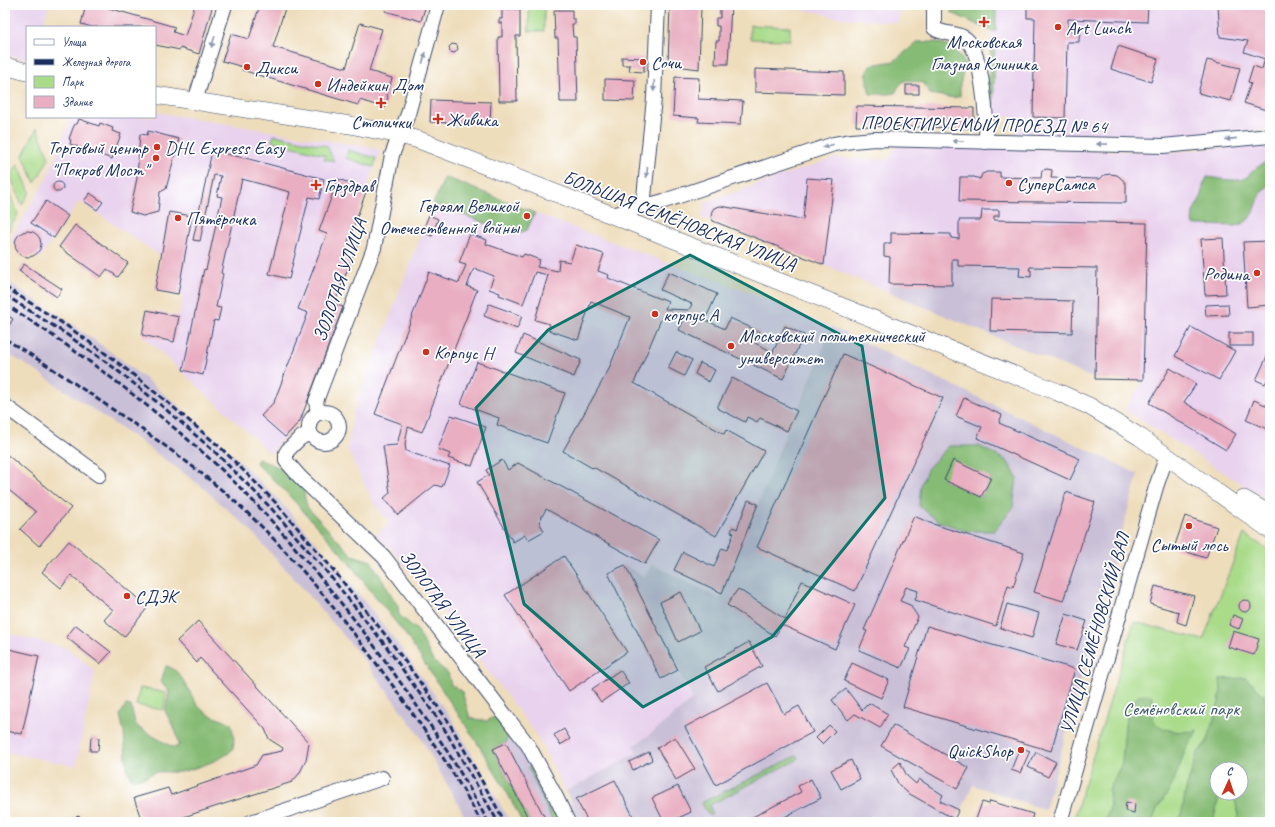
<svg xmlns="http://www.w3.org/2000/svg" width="1275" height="827" viewBox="0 0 1275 827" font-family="Caveat,sans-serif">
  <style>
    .built { fill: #e8d2ee }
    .industrial { fill: #c9bfd7 }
    .green { fill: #a9db89; stroke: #628574; fill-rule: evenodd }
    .forest { fill: #86bb75; stroke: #50756a; fill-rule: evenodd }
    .building { fill: #e9aec1 }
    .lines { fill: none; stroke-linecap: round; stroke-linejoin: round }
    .minor-casing { stroke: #3b496c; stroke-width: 16 }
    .major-casing { stroke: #3b496c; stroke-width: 18 }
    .minor { stroke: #fff; stroke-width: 14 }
    .major { stroke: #fff; stroke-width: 17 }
    .rail { stroke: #1b2f5e; stroke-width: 3; stroke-dasharray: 6 3; stroke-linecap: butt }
    .oneway { fill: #8d97ae }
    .marked { fill: #0f766e; fill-opacity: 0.2; stroke: #0f766e; stroke-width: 3; stroke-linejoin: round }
    .poi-dot { fill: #c8321e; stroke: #fff; stroke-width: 1.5 }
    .labels { text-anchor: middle; stroke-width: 3.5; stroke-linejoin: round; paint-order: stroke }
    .poi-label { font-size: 19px; fill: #1b2f5e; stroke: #fff; text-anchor: start }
    .street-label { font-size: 19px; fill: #1b2f5e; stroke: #fff }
    .park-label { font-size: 19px; fill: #3e5a69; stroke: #fff }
  </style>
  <rect width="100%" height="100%" fill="#fff"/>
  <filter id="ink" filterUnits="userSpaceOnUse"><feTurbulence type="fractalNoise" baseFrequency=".025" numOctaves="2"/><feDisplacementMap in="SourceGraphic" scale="8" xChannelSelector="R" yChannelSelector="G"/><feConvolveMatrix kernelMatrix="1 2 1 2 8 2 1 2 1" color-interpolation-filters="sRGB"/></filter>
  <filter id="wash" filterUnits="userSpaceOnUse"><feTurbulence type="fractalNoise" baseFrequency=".012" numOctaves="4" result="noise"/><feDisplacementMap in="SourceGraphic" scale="16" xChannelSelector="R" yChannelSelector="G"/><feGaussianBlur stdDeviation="0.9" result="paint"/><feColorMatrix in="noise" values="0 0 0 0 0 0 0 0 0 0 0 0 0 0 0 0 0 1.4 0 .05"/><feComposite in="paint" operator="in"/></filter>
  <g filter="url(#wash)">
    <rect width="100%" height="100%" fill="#edb"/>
    <g class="built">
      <polygon points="5,5 49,5 42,27 27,27 27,59 5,55"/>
      <polygon points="744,5 900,5 899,23 833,17 822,13 787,8"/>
      <polygon points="952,5 1270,5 1270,129 1146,139 1017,135 1011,116 993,116 995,42 991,41 991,31 952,13"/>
      <polygon points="155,112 378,149 380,152 348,242 357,246 335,303 343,307 300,421 270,453 142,335 147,310 179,316 183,295 155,290 161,256 79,201 40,258 10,240 47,178 71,117 155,117"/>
      <polygon points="1250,144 1270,144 1270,496 1260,495 1246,487 1125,410 1143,380 1147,223 994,220 982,210 981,220 959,239 891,233 891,243 884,243 884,256 890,257 889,292 824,265 701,217 706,202 834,158 888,160 896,146 1163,152 1189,151"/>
      <polygon points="445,177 540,215 771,301 832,327 797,411 787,431 720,599 652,564 644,577 625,565 693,699 652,733 633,746 637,753 566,791 536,734 441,609 391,549 376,535 390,522 375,506 347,449 354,410 433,204"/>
      <polygon points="5,633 67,648 95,671 76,766 5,752"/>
    </g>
    <g class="industrial">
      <polygon points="982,210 999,210 999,216 994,216 994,220 1147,223 1143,380 1095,379 889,292 890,257 884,256 884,243 891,243 891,233 951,234 951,238 958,239 959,220 981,220"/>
      <polygon points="5,280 69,322 119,358 168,397 223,445 279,500 335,564 395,640 452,719 510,822 468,822 419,735 361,656 305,591 249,529 200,485 138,440 33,369 5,352"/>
      <polygon points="832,327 1138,474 1045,810 973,785 956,822 579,822 566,791 637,753 633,746 652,733 693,699 625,565 644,577 652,564 720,599 787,431 797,411"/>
      <polygon points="504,732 523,749 559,822 522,822 509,796 478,744"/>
    </g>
    <g class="green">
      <rect x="529" y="8" width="15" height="23"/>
      <polygon points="750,25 790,27 790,40 750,39"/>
      <polygon points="37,128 49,158 35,183 23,155"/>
      <polygon points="274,135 327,146 334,161 324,159 325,155 272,141"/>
      <polygon points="348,150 376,158 374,167 346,158"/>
      <polygon points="18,164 30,192 22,205 11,177"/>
      <polygon points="6,186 18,214 5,237 5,188"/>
      <path d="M1244 534 1270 551V822H1073L1134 622 1203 640ZM1217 769H1241V793H1217Z"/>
      <polygon points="140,688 166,693 163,710 136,705"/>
    </g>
    <g class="forest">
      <polygon points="952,5 996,5 996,31 991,31 952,13"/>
      <polygon points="991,41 995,41 993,116 986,77 990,76"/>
      <path d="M918 42H937L952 47 961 57 964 62V68L960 85V96L954 98 930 94 924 83C907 80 904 76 895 93L889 94H870C868 84 863 73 871 65L894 61Z"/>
      <path d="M1268 160 1270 161V185C1252 195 1262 219 1236 226L1194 225 1192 223 1193 212 1202 195 1203 186 1207 177C1216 178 1236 182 1243 179 1249 177 1252 170 1258 167 1262 164 1265 163 1268 160Z"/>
      <polygon points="445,177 535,213 527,230 519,233 513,233 433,204"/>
      <path d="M949 446H979L1007 461 1017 477 1013 508 994 531H966L938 521 919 506 921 484 928 468ZM991 478 981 497 944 480Z"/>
      <polygon points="258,459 288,471 303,488 307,507 352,555 371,561 398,606 399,615 418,631 433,661 448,673 451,685 462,691 470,718 487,721 499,714 509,726 506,743 493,749 530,822 522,822 509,796 478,744 405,634 341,553 286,492 256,463"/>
      <path d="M166 666C183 669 189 696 200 708 208 716 220 719 231 723 233 730 235 741 233 748 229 758 191 770 180 772 172 773 164 771 156 772 152 773 148 776 144 777 141 778 136 779 132 780L127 769 124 733 120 715 126 705 131 706 135 723 139 728 174 748 179 745 176 732 165 711 169 692 161 682Z"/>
      <polygon points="1246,678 1264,695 1266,701 1270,704 1270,822 1239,822 1234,793 1241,793 1241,769 1217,769 1217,793 1220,793 1213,822 1178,822 1182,811 1186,789 1197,754 1208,740 1219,702 1221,690 1220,679"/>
      <path d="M1146 694 1152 696C1155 703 1152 710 1153 717 1155 732 1186 734 1197 730V731L1185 751 1177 773 1169 791 1158 807 1152 822H1105L1110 807 1109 790 1122 763 1125 725 1129 708 1131 703 1140 695Z"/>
      <polygon points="796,756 798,758 797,760 710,805 712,814 710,816 708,814 702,804 703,802"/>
      <polygon points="531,757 565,822 553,822 529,768"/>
    </g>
    <g id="blocks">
      <g class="building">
        <polygon points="86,5 98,5 175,27 173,32 185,36 195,5 203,5 212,8 199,54 180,48 180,50 155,45 155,27 92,27 81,24"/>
        <polygon points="260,5 286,5 273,47 346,68 360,23 382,29 369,71 392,78 387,96 388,97 385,108 360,100 358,105 242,70 243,67 222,61 231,34 249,39"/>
        <polygon points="387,5 426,5 421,21 385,11"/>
        <polygon points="670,5 701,5 699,69 668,65"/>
        <polygon points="720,5 731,5 728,64 715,64 716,41 719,41 719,26 716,26 716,18 720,18"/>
        <polygon points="1027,5 1148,5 1147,22 1068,19 1068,31 1080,32 1079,40 1079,42 1067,42 1065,118 1033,117 1035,18 1027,18"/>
        <polygon points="1218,5 1270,5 1270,97 1266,110 1244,103 1251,83 1248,82 1253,66 1262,69 1265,59 1244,52 1248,41 1220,37"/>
        <polygon points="502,9 520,9 520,36 516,36 517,101 499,101 498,37 502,37 502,23 499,23 499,19 502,19"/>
        <polygon points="554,10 572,10 572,19 575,19 575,24 572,24 573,37 576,37 578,102 560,102 558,38 555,38"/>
        <polygon points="452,44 457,45 458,49 455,53 450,52 449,47"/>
        <polygon points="1118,46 1158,59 1151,82 1111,69"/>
        <polygon points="622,57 644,58 644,72 629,71 630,65 622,65"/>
        <polygon points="1207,60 1240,68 1231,101 1198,93"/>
        <polygon points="755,69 844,72 844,95 755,92"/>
        <polygon points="675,77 699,78 698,99 743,101 741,124 698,122 699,118 673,116"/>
        <polygon points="605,79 635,80 634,101 605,100"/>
        <rect x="906" y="85" width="13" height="9"/>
        <polygon points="431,100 491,102 490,124 430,122"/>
        <polygon points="857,106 974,108 974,128 856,126"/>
        <polygon points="79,119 99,126 100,123 113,128 112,131 121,134 112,159 70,144 71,140 69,139 73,128 75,124 77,124"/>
        <polygon points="148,131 179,139 166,189 160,192 158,212 143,216 130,212 137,178 140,134 147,135"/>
        <polygon points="212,151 249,159 324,179 319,199 309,197 289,279 269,274 290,192 242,179 221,273 223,274 216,307 221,308 218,321 214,320 203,375 183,370 204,269 206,270 222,197 217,196 221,176 214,175 200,241 193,240"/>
        <polygon points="1047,169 1052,170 1051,178 1100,179 1104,175 1110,174 1117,175 1123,180 1126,184 1126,203 959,201 960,177 974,177 980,179 982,174 987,172 1000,172 1000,177 1041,178 1042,170"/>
        <polygon points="807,178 834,180 824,265 713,221 711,217 712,211 714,208 720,206 803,220"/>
        <polygon points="338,179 367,189 348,242 357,246 334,304 343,307 300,421 285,437 261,416 274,402 308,313 298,309 327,234 319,231"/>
        <circle cx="58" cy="187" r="5"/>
        <polygon points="90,193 103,202 97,210 84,201"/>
        <polygon points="46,201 68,216 54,238 31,223"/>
        <polygon points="982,210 999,210 999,216 994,216 994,220 1147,223 1143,380 1095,379 1097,268 1030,267 1029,270 1031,270 1031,277 1019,276 1020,267 958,266 958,259 952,259 952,285 889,284 890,257 884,256 884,243 891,243 891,233 951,234 951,238 959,239 959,220 981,220"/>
        <polygon points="169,212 192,216 178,294 155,290"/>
        <polygon points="429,215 438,219 432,236 422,232"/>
        <polygon points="75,225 128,263 118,277 107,269 101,277 59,247"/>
        <circle cx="28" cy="244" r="13"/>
        <polygon points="470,234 487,240 486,244 522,257 524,254 540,260 537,267 558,271 559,260 570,262 576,245 604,254 598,271 609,275 608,278 660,299 661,298 668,301 665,309 689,310 692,304 660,290 669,272 717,294 705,320 725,329 730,318 760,332 755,343 773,352 785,326 804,335 783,379 679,330 685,318 662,317 634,383 724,434 726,430 764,451 716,536 593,467 592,468 563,451 608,371 630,317 591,301 578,340 548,330 550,324 535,320 548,275 535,272 523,304 499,295 500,293 489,289 494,276 474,268 467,286 477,290 422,432 408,427 405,444 406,451 450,466 442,487 435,485 398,515 384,498 390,493 383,446 397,445 402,424 375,414 429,272 459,283 466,265 459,263"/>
        <polygon points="1223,238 1226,294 1205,295 1201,239"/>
        <polygon points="1270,241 1270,305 1247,307 1243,242"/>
        <polygon points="24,264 62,289 57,297 19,271"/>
        <polygon points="991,299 1073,301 1072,333 990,331"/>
        <polygon points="489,304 522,316 517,329 484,316"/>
        <polygon points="1228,304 1229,315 1206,316 1205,305"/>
        <polygon points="147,310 179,317 174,342 142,335"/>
        <polygon points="5,314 13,319 7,329 5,328"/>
        <polygon points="1191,327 1235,351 1219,380 1175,356"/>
        <rect x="1229" y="333" width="24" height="13"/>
        <polygon points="523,335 581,360 574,377 516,353"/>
        <polygon points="1270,350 1270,374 1265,384 1256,380"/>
        <polygon points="676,352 692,360 684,376 668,368"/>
        <polygon points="843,354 943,398 855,591 757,547"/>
        <polygon points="477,362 565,393 547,443 497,425 499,418 461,404"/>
        <polygon points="700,363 715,370 709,382 695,374"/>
        <polygon points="1170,368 1196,384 1184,402 1236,434 1226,450 1149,403"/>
        <polygon points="732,378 797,411 787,431 760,418 757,422 747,417 745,422 717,408"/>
        <polygon points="964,398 1002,415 999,423 1080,459 1070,480 977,438 982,427 956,416"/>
        <polygon points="1254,400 1270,407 1270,430 1246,420"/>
        <polygon points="451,415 486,427 472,466 448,458 450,454 438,449"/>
        <polygon points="5,453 71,508 39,546 20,529 36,512 5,487"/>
        <polygon points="502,460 508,470 518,463 659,540 645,564 546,509 539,522 544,531 528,540 525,535 513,542 477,482 489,475 486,470"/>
        <polygon points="953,460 991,478 981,497 944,480"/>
        <polygon points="1066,492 1095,502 1063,601 1034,592"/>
        <polygon points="748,500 758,504 722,593 674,570 683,552 714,567 722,548 727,550 734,533 731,532 733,527 737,529"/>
        <polygon points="914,516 930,523 1024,553 1013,587 1008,585 996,626 915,600 918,591 906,587 900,601 910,605 918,617 905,647 910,649 901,668 859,650 867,631 864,630"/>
        <polygon points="1185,516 1217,527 1206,558 1174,548"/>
        <polygon points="69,541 148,607 124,637 104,620 113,610 71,575 61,588 42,572"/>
        <polygon points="564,556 627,652 569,691 505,595"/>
        <polygon points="625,565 678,670 661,679 608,573"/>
        <polygon points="802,581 855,605 835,649 782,625 775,636 727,605 738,589 785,619"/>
        <polygon points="1155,586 1194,596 1186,625 1177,622 1179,612 1150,604"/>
        <polygon points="681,592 700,631 678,642 660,602"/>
        <circle cx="1245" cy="606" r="6"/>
        <polygon points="1007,604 1039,613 1032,638 1000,628"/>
        <polygon points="1066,614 1087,621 1077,650 1056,644"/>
        <polygon points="1233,615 1243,619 1239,629 1229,625"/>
        <polygon points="198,621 309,743 306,760 299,774 292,782 168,822 142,822 134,798 168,788 171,795 256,765 262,755 282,751 283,748 269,739 265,729 200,658 197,663 177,641"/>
        <polygon points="76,625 111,652 100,664 66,637"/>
        <polygon points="927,626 1075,669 1051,751 903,707"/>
        <polygon points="1233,631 1259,639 1254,655 1228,647"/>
        <polygon points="749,642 762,666 718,691 704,667"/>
        <polygon points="9,649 39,656 22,734 5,731 5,668"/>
        <polygon points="852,663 889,680 881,698 844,681"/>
        <polygon points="620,670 629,683 601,702 592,689"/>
        <polygon points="767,683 784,714 799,706 813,732 716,785 685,727"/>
        <polygon points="846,689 862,710 869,703 888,714 880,728 855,714 848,720 832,700"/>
        <polygon points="829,725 835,731 822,744 816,738"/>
        <polygon points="893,725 969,768 957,789 881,746"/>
        <polygon points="564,729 570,739 560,745 554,735"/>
        <polygon points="91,737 99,738 98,751 90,751"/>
        <polygon points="675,737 695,769 676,780 657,748"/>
        <polygon points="506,743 547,822 530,822 493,749"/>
        <polygon points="1020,747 1030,751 1020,773 1011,770"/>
        <polygon points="649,752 652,760 633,770 629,762"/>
        <polygon points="1036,752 1056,762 1048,777 1028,767"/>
        <polygon points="851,760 860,779 841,789 831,770"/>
        <polygon points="900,762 907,776 916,784 919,779 943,795 940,801 959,810 954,819 908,793 899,785 891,770"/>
        <polygon points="811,779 821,798 775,822 743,822 801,792 798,786"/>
        <polygon points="615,780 636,822 588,822 576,799"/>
        <polygon points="678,786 691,812 670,822 664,822 652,798"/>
        <polygon points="990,801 1033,814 1031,822 975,822 982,802 989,804"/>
        <polygon points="1126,802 1135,804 1134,813 1125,811"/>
        <polygon points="79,816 82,822 62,822"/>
      </g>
    </g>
  </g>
  <g filter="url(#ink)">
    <use href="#blocks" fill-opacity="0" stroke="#3b496c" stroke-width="1"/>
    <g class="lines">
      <defs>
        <g id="minor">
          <path d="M934 5V28C943 35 957 32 966 39 983 53 987 120 986 142"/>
          <polyline points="195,101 225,5"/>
          <polyline points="643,207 654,98 658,5"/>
          <polyline points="612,215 664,201 834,144 852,141 875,139 1163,146 1270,136"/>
          <polyline points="5,406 99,475"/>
          <circle cx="324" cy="427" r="15"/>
          <polyline points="318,413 316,401 374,248 392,155 408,114 438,5"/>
          <polyline points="310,432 299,439 288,450 286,453 286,461 300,477 384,557 528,745 556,797 568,822"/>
          <polyline points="251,822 382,778"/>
          <polyline points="1060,822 1156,487 1167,455"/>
        </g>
        <g id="major">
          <polyline points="5,66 27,72"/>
          <polyline points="155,95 350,125 400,135 419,140 612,215 1055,391 1089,406 1140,437 1270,530"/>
          <polyline points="1244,499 1270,514"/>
        </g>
      </defs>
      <use href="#minor" class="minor-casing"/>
      <use href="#major" class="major-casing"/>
      <use href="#minor" class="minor"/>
      <use href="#major" class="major"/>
      <g class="rail">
        <polyline points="5,287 67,326 117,362 166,401 221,448 276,503 331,567 391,642 448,721 505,822"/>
        <polyline points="5,295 63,332 113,367 162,406 216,453 271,508 326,571 386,646 442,725 498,822"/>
        <path d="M5 304C77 350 145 401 209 458 240 486 269 517 296 549 332 591 367 634 398 679 431 725 462 772 488 822"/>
        <path d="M5 339C42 361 77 385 112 409 164 444 217 482 261 526 310 575 352 630 393 686 424 729 456 774 481 822"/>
      </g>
    </g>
    <defs><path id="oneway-solid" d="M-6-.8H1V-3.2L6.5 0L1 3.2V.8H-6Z"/></defs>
    <g class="oneway">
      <use href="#oneway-solid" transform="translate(213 42) rotate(108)"/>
      <use href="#oneway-solid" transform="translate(424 58) rotate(-74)"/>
      <use href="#oneway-solid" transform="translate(654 86) rotate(93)"/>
      <use href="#oneway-solid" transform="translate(1231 139) rotate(174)"/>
      <use href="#oneway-solid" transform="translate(958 141) rotate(-179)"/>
      <use href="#oneway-solid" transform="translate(1102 144) rotate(-179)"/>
      <use href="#oneway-solid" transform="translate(828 146) rotate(162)"/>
      <use href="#oneway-solid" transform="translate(647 172) rotate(96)"/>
    </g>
  </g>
  <path class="marked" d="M690 255 862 346 885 498 772 637 643 707 524 604 476 408 548 330Z"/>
  <g class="poi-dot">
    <path d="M982 16h4v4h4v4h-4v4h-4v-4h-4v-4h4z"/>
    <circle cx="1058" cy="27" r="4"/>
    <circle cx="643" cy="62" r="4"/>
    <circle cx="247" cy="67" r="4"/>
    <circle cx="318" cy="84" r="4"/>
    <path d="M379 97h4v4h4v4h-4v4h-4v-4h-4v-4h4z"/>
    <path d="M436 113h4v4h4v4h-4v4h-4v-4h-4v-4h4z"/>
    <circle cx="157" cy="147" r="4"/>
    <circle cx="156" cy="158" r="4"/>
    <circle cx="1009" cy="183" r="4"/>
    <path d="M314 179h4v4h4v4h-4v4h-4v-4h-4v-4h4z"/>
    <circle cx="527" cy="216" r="4"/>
    <circle cx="178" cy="218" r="4"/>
    <circle cx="1257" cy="273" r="4"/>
    <circle cx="655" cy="314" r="4"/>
    <circle cx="731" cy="346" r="4"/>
    <circle cx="426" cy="352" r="4"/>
    <circle cx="1189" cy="526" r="4"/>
    <circle cx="127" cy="596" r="4"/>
    <circle cx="1021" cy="750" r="4"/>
  </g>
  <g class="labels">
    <g class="poi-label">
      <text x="1066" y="34">Art Lunch</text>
      <text x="984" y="48" text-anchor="middle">Московская<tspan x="984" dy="22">Глазная Клиника</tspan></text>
      <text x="651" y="69">Сочи</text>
      <text x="255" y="74">Дикси</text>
      <text x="326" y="91">Индейкин Дом</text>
      <text x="446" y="126">Живика</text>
      <text x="381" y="128" text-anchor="middle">Столички</text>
      <text x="148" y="154" text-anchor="end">Торговый центр<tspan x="148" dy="22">"Покров Мост"</tspan></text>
      <text x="165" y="154">DHL Express Easy</text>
      <text x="1017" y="190">СуперСамса</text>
      <text x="324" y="192">Горздрав</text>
      <text x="519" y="212" text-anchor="end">Героям Великой<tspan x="519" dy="22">Отечественной войны</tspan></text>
      <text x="186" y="225">Пятёрочка</text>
      <text x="1249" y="280" text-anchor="end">Родина</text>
      <text x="663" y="321">корпус А</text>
      <text x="739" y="342">Московский политехнический<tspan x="739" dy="22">университет</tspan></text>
      <text x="434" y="359">Корпус Н</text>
      <text x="1189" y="551" text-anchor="middle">Сытый лось</text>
      <text x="135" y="603">СДЭК</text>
      <text x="1013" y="757" text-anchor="end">QuickShop</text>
    </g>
    <g class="street-label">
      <text transform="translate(984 124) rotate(1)" y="7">ПРОЕКТИРУЕМЫЙ ПРОЕЗД № 64</text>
      <text transform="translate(680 220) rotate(21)" y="7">БОЛЬШАЯ СЕМЁНОВСКАЯ УЛИЦА</text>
      <text transform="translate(339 280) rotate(-71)" y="7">ЗОЛОТАЯ УЛИЦА</text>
      <text transform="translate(443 603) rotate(53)" y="7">ЗОЛОТАЯ УЛИЦА</text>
      <text transform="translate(1094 633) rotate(-74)" y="7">УЛИЦА СЕМЁНОВСКИЙ ВАЛ</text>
    </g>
    <g class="park-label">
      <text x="1181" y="715">Семёновский парк</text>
    </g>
  </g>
  <rect width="1275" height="827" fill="none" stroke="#fff" stroke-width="20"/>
  <rect x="26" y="26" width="130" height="92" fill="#ffffff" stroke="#a4acbf"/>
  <rect x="34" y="39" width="20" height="6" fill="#ffffff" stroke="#a4acbf"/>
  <text x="62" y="46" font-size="12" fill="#1b2f5e">Улица</text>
  <rect x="34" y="59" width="20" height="6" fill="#1b2f5e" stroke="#a4acbf"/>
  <text x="62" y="66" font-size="12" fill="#1b2f5e">Железная дорога</text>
  <rect x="34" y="76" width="20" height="12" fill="#a9db89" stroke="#a4acbf"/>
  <text x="62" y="86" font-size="12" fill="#1b2f5e">Парк</text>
  <rect x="34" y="96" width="20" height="12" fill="#e9aec1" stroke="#a4acbf"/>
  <text x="62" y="106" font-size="12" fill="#1b2f5e">Здание</text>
  <g transform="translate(1229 781) rotate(3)"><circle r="19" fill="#ffffff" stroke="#a4acbf"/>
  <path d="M0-3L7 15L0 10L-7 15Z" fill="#c8321e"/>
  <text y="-6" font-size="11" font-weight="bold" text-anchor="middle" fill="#1b2f5e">С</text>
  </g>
</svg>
